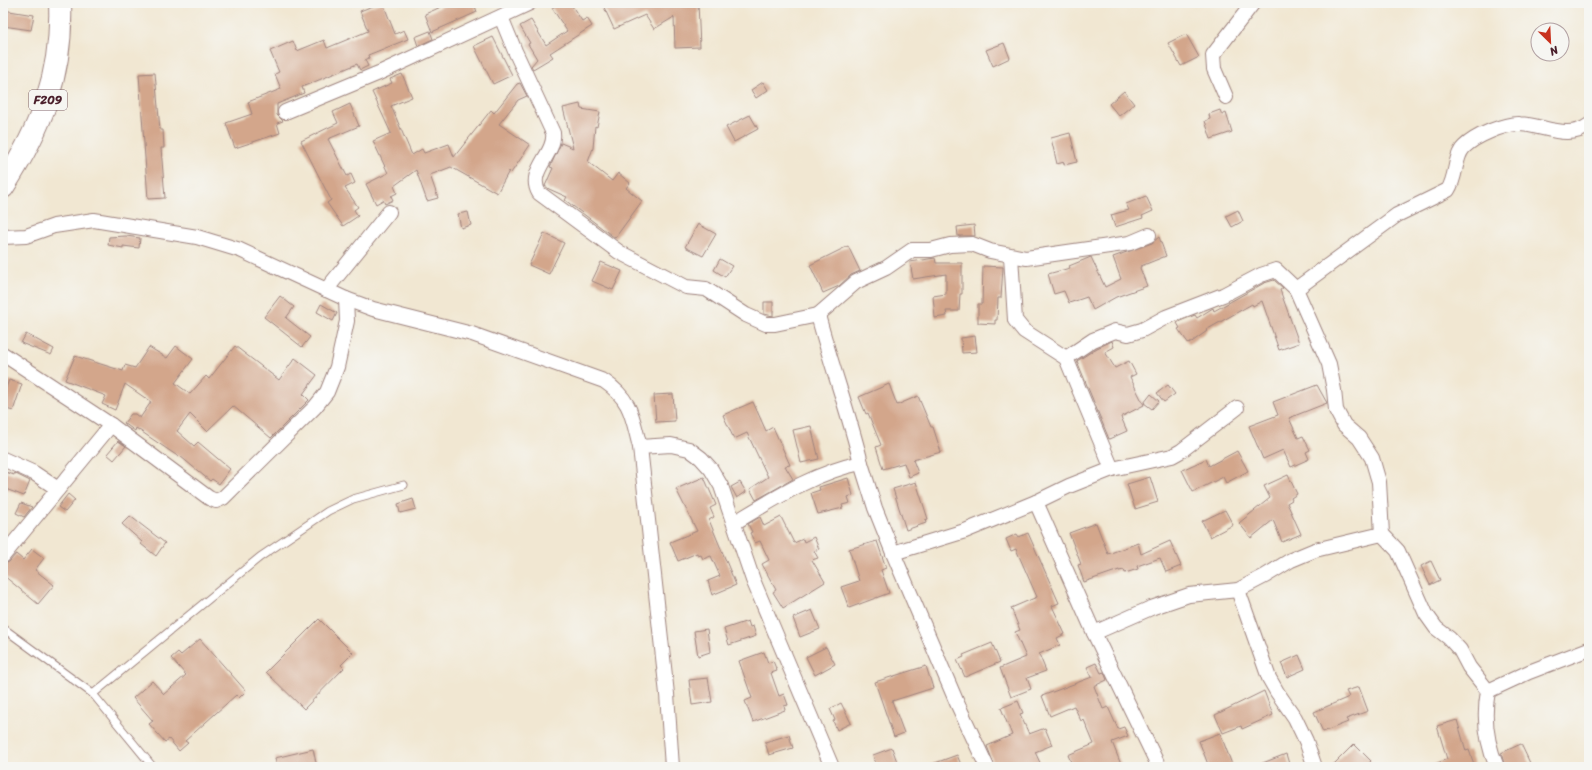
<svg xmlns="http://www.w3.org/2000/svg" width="1592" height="770" viewBox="0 0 1592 770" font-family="Sriracha,sans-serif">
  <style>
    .building { fill: #d3a68b }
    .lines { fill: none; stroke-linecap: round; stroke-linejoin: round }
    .lane-casing { stroke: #9e837e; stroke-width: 9 }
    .street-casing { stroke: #9e837e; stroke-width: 16 }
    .primary-casing { stroke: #9e837e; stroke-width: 24 }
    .lane { stroke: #fff; stroke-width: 7 }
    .street { stroke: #fff; stroke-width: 14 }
    .primary { stroke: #fff; stroke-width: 22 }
    .labels { text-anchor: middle; stroke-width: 3.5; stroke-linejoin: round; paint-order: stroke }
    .shield { fill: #f6f6f2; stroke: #7e6067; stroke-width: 1 }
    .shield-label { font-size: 12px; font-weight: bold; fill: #4a1f2b }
  </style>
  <rect width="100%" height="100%" fill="#f6f6f2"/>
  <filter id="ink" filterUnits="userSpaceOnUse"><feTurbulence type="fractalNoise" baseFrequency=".025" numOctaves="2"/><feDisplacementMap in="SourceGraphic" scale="8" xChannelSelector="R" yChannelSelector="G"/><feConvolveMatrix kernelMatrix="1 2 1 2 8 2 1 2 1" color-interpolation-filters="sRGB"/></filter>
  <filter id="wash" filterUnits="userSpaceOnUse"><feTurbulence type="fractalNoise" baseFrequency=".012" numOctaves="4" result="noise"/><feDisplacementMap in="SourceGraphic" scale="16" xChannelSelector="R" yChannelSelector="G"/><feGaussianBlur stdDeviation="0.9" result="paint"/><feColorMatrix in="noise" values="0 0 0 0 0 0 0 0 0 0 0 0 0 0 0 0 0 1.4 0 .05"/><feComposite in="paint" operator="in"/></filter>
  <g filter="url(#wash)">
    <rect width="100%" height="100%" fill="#f1e7d2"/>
    <g id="blocks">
      <g class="building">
        <polygon points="381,3 383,3 395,34 404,30 408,39 368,55 369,58 365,60 368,66 360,70 357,64 302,87 304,93 277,104 277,115 283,121 277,123 280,133 235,148 226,123 252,114 248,102 281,89 275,74 279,72 270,51 293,41 297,51 324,40 327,48 368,31 360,11"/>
        <polygon points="450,3 474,3 477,12 432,32 425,14"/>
        <polygon points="560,3 570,3 582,21 587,18 592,26 550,53 553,57 533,69 531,66 537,59 528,44 530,43 520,26 531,20 546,45 567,31 552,8"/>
        <polygon points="602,3 698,3 700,47 675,48 674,17 654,29 645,15 614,29"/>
        <polygon points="3,10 34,15 31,30 3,26"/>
        <polygon points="430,31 433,39 418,46 415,37"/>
        <polygon points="1186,34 1199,57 1181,66 1168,43"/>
        <polygon points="493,37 512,75 493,84 474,46"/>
        <polygon points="1004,43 1010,58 993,66 986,50"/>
        <polygon points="155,73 160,130 163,130 164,148 161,148 165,198 148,199 139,74"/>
        <polygon points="402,74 412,97 391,106 412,155 422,149 424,153 449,144 454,157 491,110 494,113 517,84 520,83 527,96 518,100 499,124 530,145 511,173 509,171 497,193 451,167 430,175 438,198 427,201 416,170 394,186 397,193 391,196 393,200 385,204 383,200 376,204 366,184 388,173 373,141 391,133 372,92 392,83 390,79"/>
        <polygon points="763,82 768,90 756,98 751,90"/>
        <polygon points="1124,91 1134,104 1119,116 1109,104"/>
        <polygon points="350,104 359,126 328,139 347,176 351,174 355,183 345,188 358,207 354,210 358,216 343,226 327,203 331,200 301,141 338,123 333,112"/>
        <polygon points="580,104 581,109 600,112 597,127 595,126 593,148 588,162 612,181 618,173 630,183 626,188 642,201 615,238 565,200 567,197 549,189 545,186 553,168 550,167 561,143 573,148 563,108"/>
        <polygon points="1220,110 1222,115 1226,113 1232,132 1211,139 1205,121 1210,119 1209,114"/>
        <polygon points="750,115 758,129 734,142 726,127"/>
        <polygon points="1070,133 1077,162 1064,165 1064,162 1057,164 1051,138"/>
        <polygon points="1146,196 1153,211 1142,216 1143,218 1115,227 1111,215 1129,210 1126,204"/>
        <polygon points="1238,210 1243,221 1232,227 1226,216"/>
        <polygon points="468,212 471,225 461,228 458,214"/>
        <polygon points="698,224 716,234 703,256 685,247"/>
        <polygon points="974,225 975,236 958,236 957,227"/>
        <polygon points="544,233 564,243 549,274 529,265"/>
        <polygon points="126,236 140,238 139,248 123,246 123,248 108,245 109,237"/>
        <polygon points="1159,237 1166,256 1141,266 1140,268 1147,286 1116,297 1093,310 1087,297 1069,303 1064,291 1054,294 1048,274 1070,268 1069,266 1091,257 1105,287 1121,279 1113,257 1152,243"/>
        <polygon points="848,246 860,271 851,275 839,286 823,293 810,265"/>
        <polygon points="935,258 936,263 962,263 962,294 960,294 959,311 946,311 947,316 935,318 933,296 946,294 946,274 913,279 910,262"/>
        <polygon points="720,259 732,266 725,277 714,270"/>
        <polygon points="601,262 622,271 613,290 592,281"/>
        <polygon points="983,266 1003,267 1001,298 998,298 997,320 995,320 995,324 978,323 978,304 982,304"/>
        <polygon points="1274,280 1283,288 1280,290 1299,343 1279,350 1262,301 1253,306 1252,304 1206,330 1207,331 1189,344 1178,329 1180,328 1177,323 1180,321 1195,315 1197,318 1213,308 1214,311 1264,283"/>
        <polygon points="280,296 294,307 286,318 310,337 302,347 264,317"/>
        <polygon points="764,302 773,302 773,316 764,314"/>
        <polygon points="321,304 337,313 333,321 317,312"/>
        <polygon points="26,334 54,349 51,355 21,343"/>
        <polygon points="975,336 977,352 962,353 961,338"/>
        <polygon points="1112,341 1114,347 1105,352 1115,368 1129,361 1136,374 1130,377 1144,405 1121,417 1127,431 1109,439 1077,361 1097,348"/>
        <polygon points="176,346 193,359 175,383 190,394 206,376 209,379 235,346 279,380 295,358 317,375 303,394 309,400 271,438 233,406 207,431 190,414 177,431 194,446 198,442 230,469 219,484 212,479 210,481 180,456 179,457 136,428 135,431 124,423 131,414 135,414 140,418 151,402 125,384 115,410 102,404 106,396 65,380 75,356 123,371 125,365 135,368 149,347 167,358"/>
        <polygon points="9,380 22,384 13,411 3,408 3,395"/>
        <polygon points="889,384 897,405 918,396 931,427 933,427 941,452 913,460 918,473 909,477 904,463 883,469 876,447 881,445 868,413 866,414 859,397"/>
        <polygon points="1168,385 1175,394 1164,402 1157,393"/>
        <polygon points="1317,385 1327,403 1289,418 1298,438 1303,436 1310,450 1306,452 1309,459 1291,467 1283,450 1263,459 1249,426 1278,415 1273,402"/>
        <polygon points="673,394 675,421 656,422 654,395"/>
        <polygon points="1151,394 1159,401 1152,409 1144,403"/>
        <polygon points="753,402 766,431 773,427 790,465 785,466 793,479 756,500 750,489 768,477 747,433 734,439 723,415"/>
        <polygon points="811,426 819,459 801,463 793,430"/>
        <polygon points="118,441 126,446 114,460 107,454"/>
        <polygon points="1237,451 1248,471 1226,483 1223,477 1193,492 1182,470 1206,459 1209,466"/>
        <polygon points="3,471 14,475 14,473 30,481 24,496 3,488"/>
        <polygon points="1288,475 1297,494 1291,498 1292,500 1287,503 1301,534 1282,542 1273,520 1251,538 1239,523 1270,498 1264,486"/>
        <polygon points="704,477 716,505 710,508 714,517 709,520 736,585 712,595 708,581 720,576 711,556 703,559 701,555 698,556 697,553 678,561 670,542 697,531 676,489"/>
        <polygon points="1150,477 1158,502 1135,509 1127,484"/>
        <polygon points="848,478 853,495 848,497 850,503 842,505 843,508 818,514 811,493 820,490 819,487"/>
        <polygon points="740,482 746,492 737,498 731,487"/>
        <polygon points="916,482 928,519 925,520 926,523 906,530 893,489"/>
        <polygon points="68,494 75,500 65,512 58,507"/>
        <polygon points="413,499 416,509 400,513 398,504"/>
        <polygon points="21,503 32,507 24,517 16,513"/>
        <polygon points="1225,510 1233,525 1210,537 1202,521"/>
        <polygon points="130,516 165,543 156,556 141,544 142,542 122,524"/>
        <polygon points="760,517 764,526 781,517 794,543 803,539 804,542 814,537 819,549 814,551 818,558 812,560 825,582 783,608 773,592 776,590 762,564 769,560 760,541 755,543 750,533 752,532 748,524"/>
        <polygon points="1096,523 1108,554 1138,543 1141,554 1170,541 1181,566 1166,572 1160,558 1137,566 1138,569 1125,573 1124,570 1119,571 1119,570 1084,582 1078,565 1081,564 1069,533"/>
        <polygon points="1028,533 1059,603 1052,606 1065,634 1057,638 1060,645 1039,654 1046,671 1027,678 1031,689 1011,697 1000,668 1026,657 1015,632 1020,630 1011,608 1037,597 1016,549 1011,551 1006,539 1017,534 1019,537"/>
        <polygon points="877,541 886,568 881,570 889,593 849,608 841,587 859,581 849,549"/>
        <polygon points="32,549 44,558 35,570 54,585 38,604 3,575 3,564 9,562 16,554 23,560"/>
        <polygon points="1431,561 1440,580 1430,585 1421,566"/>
        <polygon points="812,610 820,629 800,637 793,618"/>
        <polygon points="319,619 353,653 341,665 344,668 304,709 266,672"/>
        <polygon points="748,621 750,627 753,626 756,636 729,645 724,629"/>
        <polygon points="707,629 710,652 698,656 694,631"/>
        <polygon points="200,639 246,691 239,698 236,695 185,741 188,743 179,751 169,739 165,742 149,724 153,721 133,698 152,681 164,694 186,675 171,658 178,652 181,655"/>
        <polygon points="992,643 1000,662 965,677 957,660 964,657 963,655"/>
        <polygon points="826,647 835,664 815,675 806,657"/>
        <polygon points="764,652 768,663 773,661 777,671 771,673 779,696 784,694 788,705 784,706 785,710 753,722 745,701 752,698 739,661"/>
        <polygon points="1299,655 1305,669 1287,677 1281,663"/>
        <polygon points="1096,663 1101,673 1104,672 1107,680 1094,686 1103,709 1108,707 1118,729 1124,727 1128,736 1112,742 1122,767 1073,767 1068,755 1094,744 1084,720 1081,721 1074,706 1050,716 1042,696 1092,677 1087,667"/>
        <polygon points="926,666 933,688 892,701 904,733 894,737 875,682"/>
        <polygon points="708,678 712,702 692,705 689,680"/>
        <polygon points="1359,687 1368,711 1346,719 1348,722 1323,732 1314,712 1349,697 1346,691"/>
        <polygon points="1264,691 1273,715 1242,729 1241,726 1223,733 1215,715"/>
        <polygon points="1018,701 1023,713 1020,714 1029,734 1045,728 1052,745 1035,752 1042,767 995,767 987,746 1012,735 1001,708"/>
        <polygon points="841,703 851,723 837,730 833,721 835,720 830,709"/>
        <polygon points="1457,720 1466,751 1469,750 1475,767 1428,767 1447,759 1437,726"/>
        <polygon points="1220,733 1233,767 1209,767 1199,741"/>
        <polygon points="789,735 793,748 769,755 765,742"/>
        <polygon points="1354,744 1371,761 1365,767 1331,767"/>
        <polygon points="1521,744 1530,763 1522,767 1505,767 1501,753"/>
        <polygon points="892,748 899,767 877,767 873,755"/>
        <polygon points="313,749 317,767 277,767 275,758"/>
        <polygon points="1286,754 1290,767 1255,767 1255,766"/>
        <polygon points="957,755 962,767 927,767 927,766"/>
      </g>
    </g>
  </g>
  <g filter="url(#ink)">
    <use href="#blocks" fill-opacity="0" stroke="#9e837e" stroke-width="1"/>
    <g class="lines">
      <defs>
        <g id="lane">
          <polyline points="3,628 93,694 153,767"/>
          <polyline points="93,694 260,557 328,511 353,499 404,485"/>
        </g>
        <g id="street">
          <path d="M501 17 515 51 553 133C556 154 526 171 539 193L619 252 686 287 706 289 746 315 766 324H775L818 315"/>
          <polyline points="1226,97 1214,69 1213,55 1253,3"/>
          <polyline points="285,112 379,73 530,3"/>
          <path d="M3 237 26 236 54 226 94 220 197 237 240 250 346 299 373 309 472 334 604 381C632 400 632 417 640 447L667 694 672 767"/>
          <polyline points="1011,256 1015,320 1024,331 1066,358 1112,469"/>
          <path d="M1296 289 1397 215 1448 190C1457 176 1454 157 1464 147 1475 136 1505 123 1520 124 1543 125 1568 141 1589 125"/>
          <polyline points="326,290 389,212"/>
          <polyline points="3,354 111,425 209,498 216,501 223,498 315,407 327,392 337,367 347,321 346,299"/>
          <path d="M1066 358 1093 340 1115 331 1128 334 1142 330 1166 317 1223 295 1261 275 1276 270 1296 289 1329 364 1334 390 1336 410 1344 425 1359 438 1372 458 1379 482 1382 534 1398 551 1426 614 1436 628 1449 638 1460 650 1469 667 1488 691C1483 718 1486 742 1497 767"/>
          <polyline points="640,447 671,445 689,449 701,458 711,469 721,486 753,580 832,767"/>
          <polyline points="3,459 34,473 58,489"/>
          <path d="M861 463C849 413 831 365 818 315L856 282 886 268 912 250H931L950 245 972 244 990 251 1026 258 1130 243 1149 235"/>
          <polyline points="1036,502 1069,486 1112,469 1172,456 1181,451 1237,408"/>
          <path d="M734 523C774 499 815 472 861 463L875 508 893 553 965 531 1036 502 1094 633 1151 608 1189 595 1238 590 1265 576 1291 560 1315 550 1382 534"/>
          <polyline points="893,553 957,703 987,767"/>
          <polyline points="3,556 111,425"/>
          <polyline points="1238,590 1269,678 1277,692 1295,718 1306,741 1315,767"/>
          <polyline points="1094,633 1159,767"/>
          <polyline points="1488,691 1529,672 1589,649"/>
        </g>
        <path id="primary" d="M3 187C41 128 63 74 60 3"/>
      </defs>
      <use href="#lane" class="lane-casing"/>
      <use href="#street" class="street-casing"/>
      <use href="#primary" class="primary-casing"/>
      <use href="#lane" class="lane"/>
      <use href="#street" class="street"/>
      <use href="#primary" class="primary"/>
    </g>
  </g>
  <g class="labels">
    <rect class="shield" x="29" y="90" width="38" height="20" rx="3"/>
    <g class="shield-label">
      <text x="48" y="104">F209</text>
    </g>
  </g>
  <rect width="1592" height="770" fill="none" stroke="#f6f6f2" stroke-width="16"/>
  <g transform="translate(1550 42) rotate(156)"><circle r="19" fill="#f6f6f2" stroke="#b1a0a2"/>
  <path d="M0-3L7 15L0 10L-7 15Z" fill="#c8321e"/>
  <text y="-6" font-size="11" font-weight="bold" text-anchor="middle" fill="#4a1f2b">N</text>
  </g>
</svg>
